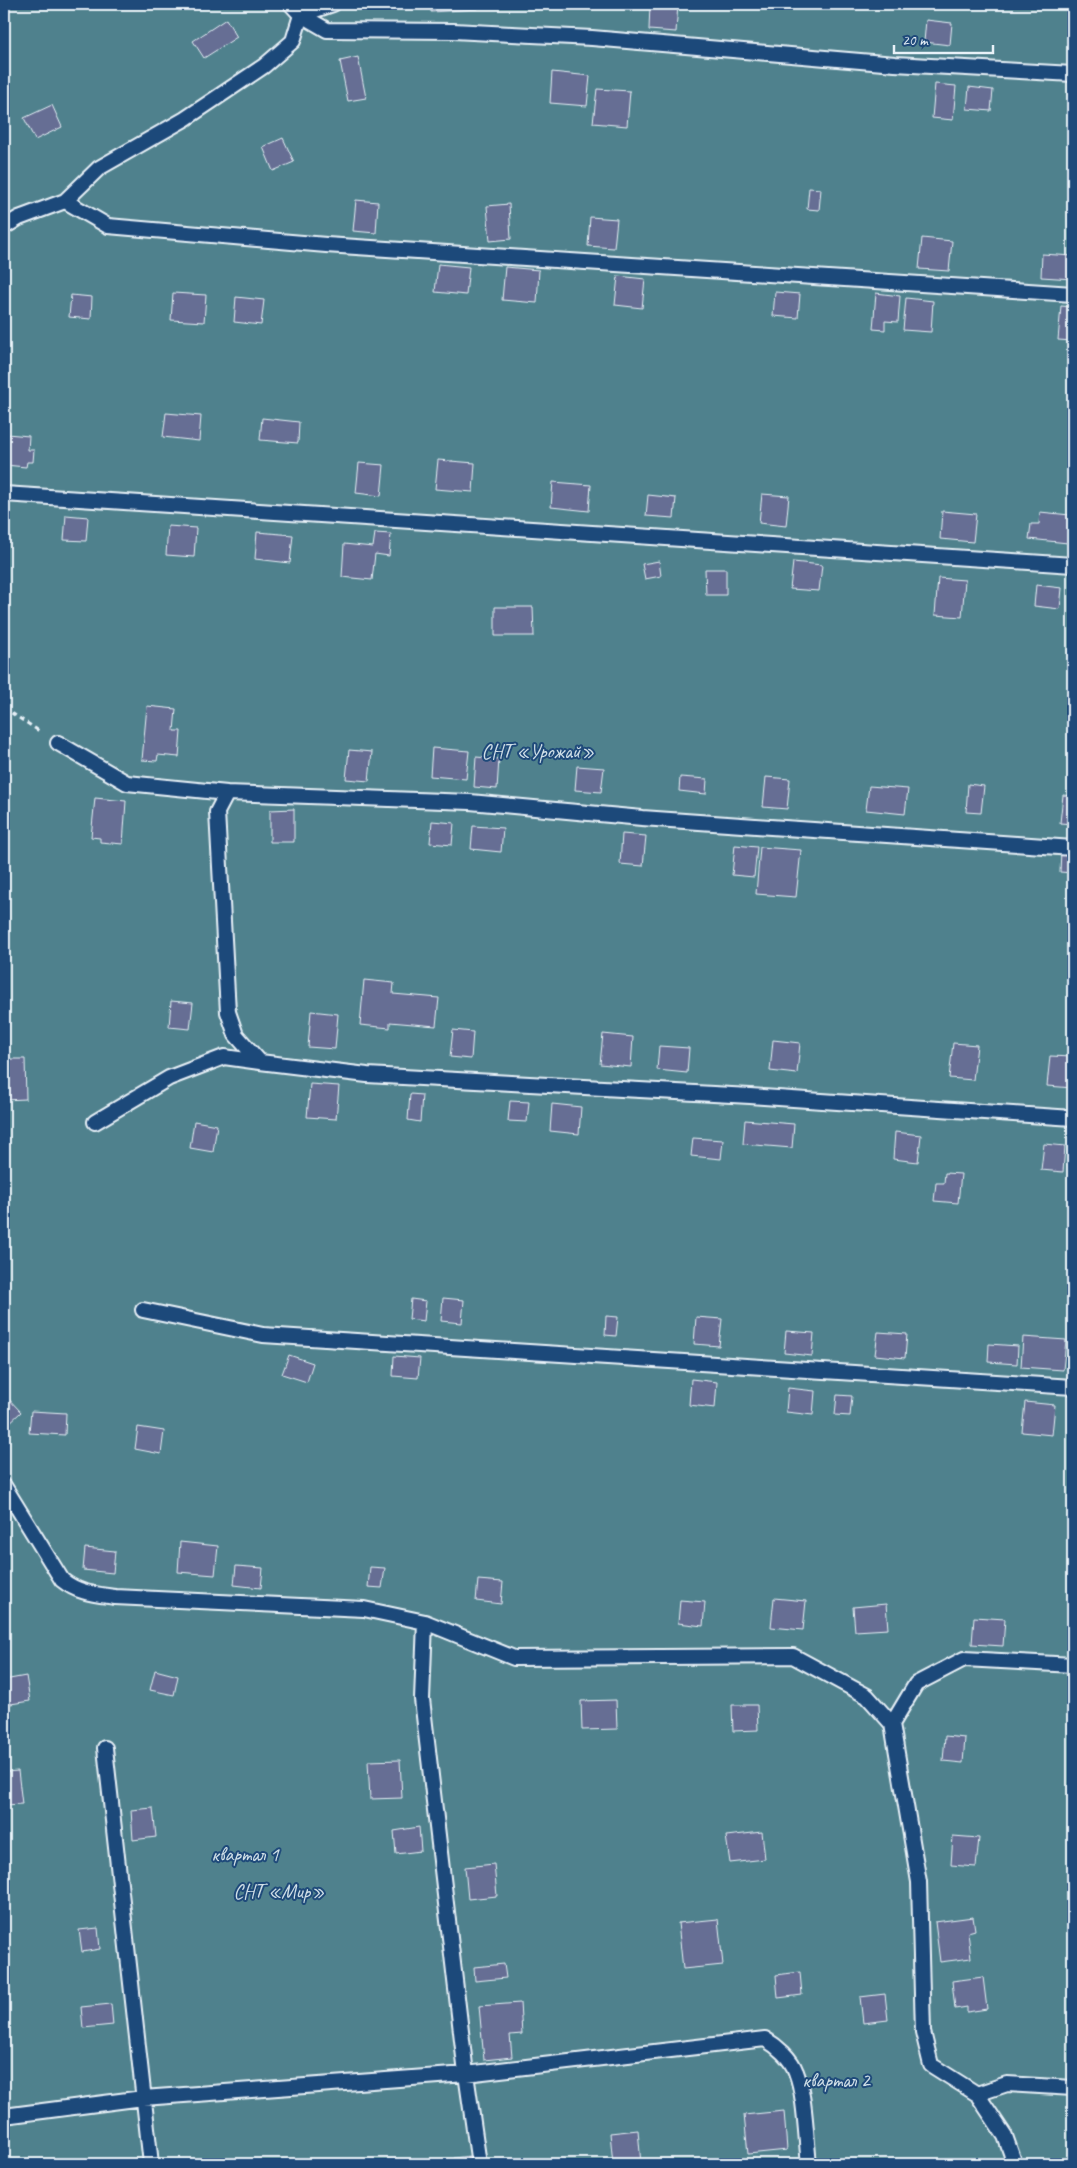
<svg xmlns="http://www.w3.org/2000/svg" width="1077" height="2168" viewBox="0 0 1077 2168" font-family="Caveat,sans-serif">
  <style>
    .green { fill: #4f818d; stroke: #9cb9c2 }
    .building { fill: #666e94; stroke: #e8f1f8 }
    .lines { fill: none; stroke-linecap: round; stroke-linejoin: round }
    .service-casing { stroke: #e8f1f8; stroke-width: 18 }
    .path { stroke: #e8f1f8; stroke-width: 3; stroke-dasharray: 5 4; stroke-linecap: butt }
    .service { stroke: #1f4a7a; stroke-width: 14 }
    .labels { text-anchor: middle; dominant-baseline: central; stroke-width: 4; stroke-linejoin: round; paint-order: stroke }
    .park-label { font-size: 20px; fill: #d1e0e8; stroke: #1f4a7a }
  </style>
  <rect width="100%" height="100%" fill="#1f4a7a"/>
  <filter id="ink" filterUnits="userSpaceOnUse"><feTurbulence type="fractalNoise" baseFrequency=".02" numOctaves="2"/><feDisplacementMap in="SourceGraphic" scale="10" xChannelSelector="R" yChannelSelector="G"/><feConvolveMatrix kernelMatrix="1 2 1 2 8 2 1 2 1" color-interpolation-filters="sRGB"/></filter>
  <g filter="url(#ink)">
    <path class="green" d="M18 4H1073V2164H4V9Z"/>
    <path class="building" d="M431 4H478V9L431 12Z
      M650 4H678L676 32 649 30Z
      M813 4H843V9L813 7Z
      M226 19 237 37 204 58 193 41Z
      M926 20 952 23 950 45 924 42Z
      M358 57 366 98 348 101 340 61Z
      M552 72 590 76 587 106 550 103Z
      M935 84 956 86 953 120 932 118Z
      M969 87 993 90 991 111 967 109Z
      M597 89 630 91 627 126 593 123Z
      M52 105 62 127 35 140 24 118Z
      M283 138 294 162 273 171 263 147Z
      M809 188 821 189 819 210 807 209Z
      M356 200 378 202 376 233 353 231Z
      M509 204 511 239 490 241 487 206Z
      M590 217 617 219 614 248 588 246Z
      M922 238 952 241 949 271 919 269Z
      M1042 254 1073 256V279L1041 277Z
      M438 264 469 267 466 295 435 292Z
      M505 267 539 270 537 303 502 300Z
      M618 276 645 279 642 308 615 305Z
      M775 292 800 294 798 318 773 316Z
      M173 293 206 295 204 322 171 320Z
      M876 293 900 296 898 322 885 321V330L873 329Z
      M71 295 92 297 91 319 69 317Z
      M236 297 264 300 261 325 234 322Z
      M906 298 933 301 931 332 903 330Z
      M1061 306 1073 307V341L1058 340Z
      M166 413 201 416 199 441 163 437Z
      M262 418 299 422 298 443 260 440Z
      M7 434 29 436 28 450H34L33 462H27L26 467 5 465Z
      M438 460 475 463 473 492 435 489Z
      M359 463 384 465 381 496 356 493Z
      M553 482 591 485 589 511 551 507Z
      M762 494 789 496 786 526 759 523Z
      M648 495 676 498 674 518 646 516Z
      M942 511 976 514 973 542 940 539Z
      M1040 512 1070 515 1068 543 1029 539 1031 524H1039Z
      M66 515 88 517 86 541 64 540Z
      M168 526 196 528 194 557 166 555Z
      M257 532 293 535 290 563 255 559Z
      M375 533 391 534 389 556 375 554 372 580 342 577 344 544 373 547Z
      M659 561 661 576 645 579 642 564Z
      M793 562 822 565 819 591 790 589Z
      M705 569H726V595H706Z
      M938 578 965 580 962 617 935 615Z
      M1036 585 1062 588 1060 609 1034 606Z
      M495 607H533L534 636H495Z
      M147 706 176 709 174 731H181L179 757 158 755 157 761 142 760Z
      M432 748 469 751 466 779 430 776Z
      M349 750 372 752 369 781 346 779Z
      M476 757 499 759 497 789 474 787Z
      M577 766 604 768 601 792 575 790Z
      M680 777 707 779 706 794 679 791Z
      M766 777 790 779 787 809 763 807Z
      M968 784 984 786 981 813 966 812Z
      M869 786 908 789 905 814 866 810Z
      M1063 795 1073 796V824L1060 823Z
      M95 798 126 801 123 844 100 842V838L91 837Z
      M294 809V842H270V810Z
      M432 821 454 823 452 845 430 843Z
      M473 826 503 828 501 852 471 849Z
      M622 834 646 836 643 866 620 864Z
      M735 845 757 847 754 877 732 875Z
      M760 847 801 850 796 897 756 894Z
      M1061 851 1073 852V873L1060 872Z
      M364 980 394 983 393 994 439 998 436 1026 390 1022V1028L360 1025Z
      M171 1001 193 1003 190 1029 169 1027Z
      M311 1011 338 1014 335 1049 308 1047Z
      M453 1030 473 1032 471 1059 450 1057Z
      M603 1034 633 1037 631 1067 600 1064Z
      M773 1040 800 1043 797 1074 770 1071Z
      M953 1043 977 1045 973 1080 949 1078Z
      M659 1046 689 1048 687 1073 657 1070Z
      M1050 1056 1073 1057V1088L1047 1086Z
      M4 1059H25L26 1099 4 1100Z
      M310 1084 339 1086 336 1119 307 1117Z
      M410 1094 422 1095 420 1122 408 1120Z
      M510 1101 529 1102 527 1122 508 1121Z
      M552 1104 581 1107 579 1134 550 1131Z
      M745 1120 794 1124 792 1148 743 1144Z
      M194 1121 217 1125 213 1152 190 1148Z
      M895 1132 921 1135 918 1162 893 1159Z
      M693 1138 723 1140 721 1159 691 1156Z
      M1044 1144 1065 1146 1063 1172 1041 1170Z
      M945 1173 961 1174 958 1203 934 1201 936 1183H944Z
      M443 1298 464 1300 462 1323 441 1321Z
      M411 1299 426 1301 424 1321 409 1319Z
      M606 1316 618 1317 616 1336 605 1335Z
      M696 1317 722 1319 719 1346 694 1344Z
      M786 1331 814 1333 812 1356 784 1353Z
      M878 1332 907 1334 905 1358 875 1355Z
      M1023 1337 1066 1340 1063 1370 1021 1367Z
      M989 1344 1018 1346 1017 1364 988 1362Z
      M289 1355 313 1363 307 1382 282 1374Z
      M394 1356 420 1358 418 1378 393 1376Z
      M691 1379 717 1382 715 1408 689 1405Z
      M788 1388 815 1391 813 1415 786 1412Z
      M4 1394 21 1412 6 1426 4 1424Z
      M837 1395 852 1396 850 1416 835 1415Z
      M1025 1402 1055 1405 1052 1435 1022 1432Z
      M31 1411 66 1413 65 1435 29 1433Z
      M138 1427 164 1431 161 1454 135 1449Z
      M180 1542 218 1546 215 1575 178 1572Z
      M85 1548 115 1551 113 1573 83 1570Z
      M236 1566 263 1568 261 1588 234 1585Z
      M370 1567 385 1568 382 1588 368 1587Z
      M478 1580 503 1582 501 1604 476 1601Z
      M774 1598 806 1601 803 1630 771 1627Z
      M680 1600 705 1602 703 1626 678 1623Z
      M886 1604 888 1629 855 1631 853 1607Z
      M974 1617 1005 1619 1003 1646 972 1644Z
      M155 1670 178 1676 174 1695 150 1690Z
      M26 1676 30 1701 4 1705V1680Z
      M616 1700 617 1729 582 1730 581 1701Z
      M732 1705H757L758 1730 733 1731Z
      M945 1736 965 1738 963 1763 943 1761Z
      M400 1760 402 1798 370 1799 368 1761Z
      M18 1771 22 1804 4 1805V1772Z
      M153 1808 156 1837 133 1840 131 1810Z
      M419 1827 421 1851 396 1854 394 1831Z
      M762 1832 765 1859 730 1863 726 1836Z
      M953 1836 979 1838 976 1867 951 1865Z
      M494 1864 497 1896 468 1899 465 1867Z
      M973 1917 975 1930 968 1932 971 1958 940 1962 935 1922Z
      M718 1919 723 1965 683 1969 678 1923Z
      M98 1928 100 1949 82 1952 79 1930Z
      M504 1964 506 1978 475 1981 474 1967Z
      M800 1972 802 1995 778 1998 776 1975Z
      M983 1977 987 2009 967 2012V2007L955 2009 952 1981Z
      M885 1994 888 2020 863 2023 860 1997Z
      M520 2003 522 2034 510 2035 512 2057 484 2060 479 2006Z
      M111 2004 113 2025 83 2028 81 2007Z
      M784 2111 787 2150 748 2154 744 2115Z
      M638 2130 641 2164H613L610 2133Z
      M469 2156 470 2164H454V2158Z"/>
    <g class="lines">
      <defs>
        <path id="service" d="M291 4 301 15 333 4
          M65 201 108 226 326 245 1073 294
          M4 227 19 218 65 201 99 168 185 119 264 66 293 41 301 15 327 30 453 31 592 38 895 64 1073 74
          M4 494 1073 565
          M58 743 127 783 227 793 470 802 642 818 1073 848
          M227 793 217 812 228 1012 236 1035 260 1062 367 1075 750 1096 1073 1118
          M95 1122 169 1078 224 1057 260 1062
          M143 1310 263 1335 1073 1387
          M4 1486 62 1580C78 1593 94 1594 115 1597L364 1609 425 1622 514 1658 793 1656 867 1696 892 1724
          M425 1622 422 1699 466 2074 479 2164
          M105 1748 151 2164
          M977 2094 1007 2084 1073 2088
          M4 2116 143 2098 466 2074 765 2039C777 2046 791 2058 796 2072 805 2094 806 2139 809 2164
          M1015 2164 1005 2136 977 2094 931 2065 923 2032 919 1882 892 1724 916 1684 964 1659 1073 1665"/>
      </defs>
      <use href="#service" class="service-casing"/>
      <path class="path" d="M4 708 39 731"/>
      <use href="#service" class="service"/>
    </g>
  </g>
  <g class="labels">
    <g class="park-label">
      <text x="538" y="751">СНТ «Урожай»</text>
      <text x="245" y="1854">квартал 1</text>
      <text x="279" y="1891">СНТ «Мир»</text>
      <text x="836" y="2080">квартал 2</text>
    </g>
  </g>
  <rect width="1077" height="2168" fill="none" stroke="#1f4a7a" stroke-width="20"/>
  <rect x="10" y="10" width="1057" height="2148" fill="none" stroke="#e8f1f8" stroke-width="2" filter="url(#ink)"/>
  <path d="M894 45v8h99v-8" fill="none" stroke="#e8f1f8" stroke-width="2.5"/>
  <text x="902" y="45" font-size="15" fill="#e8f1f8" stroke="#1f4a7a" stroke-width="4" paint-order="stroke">20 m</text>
</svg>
